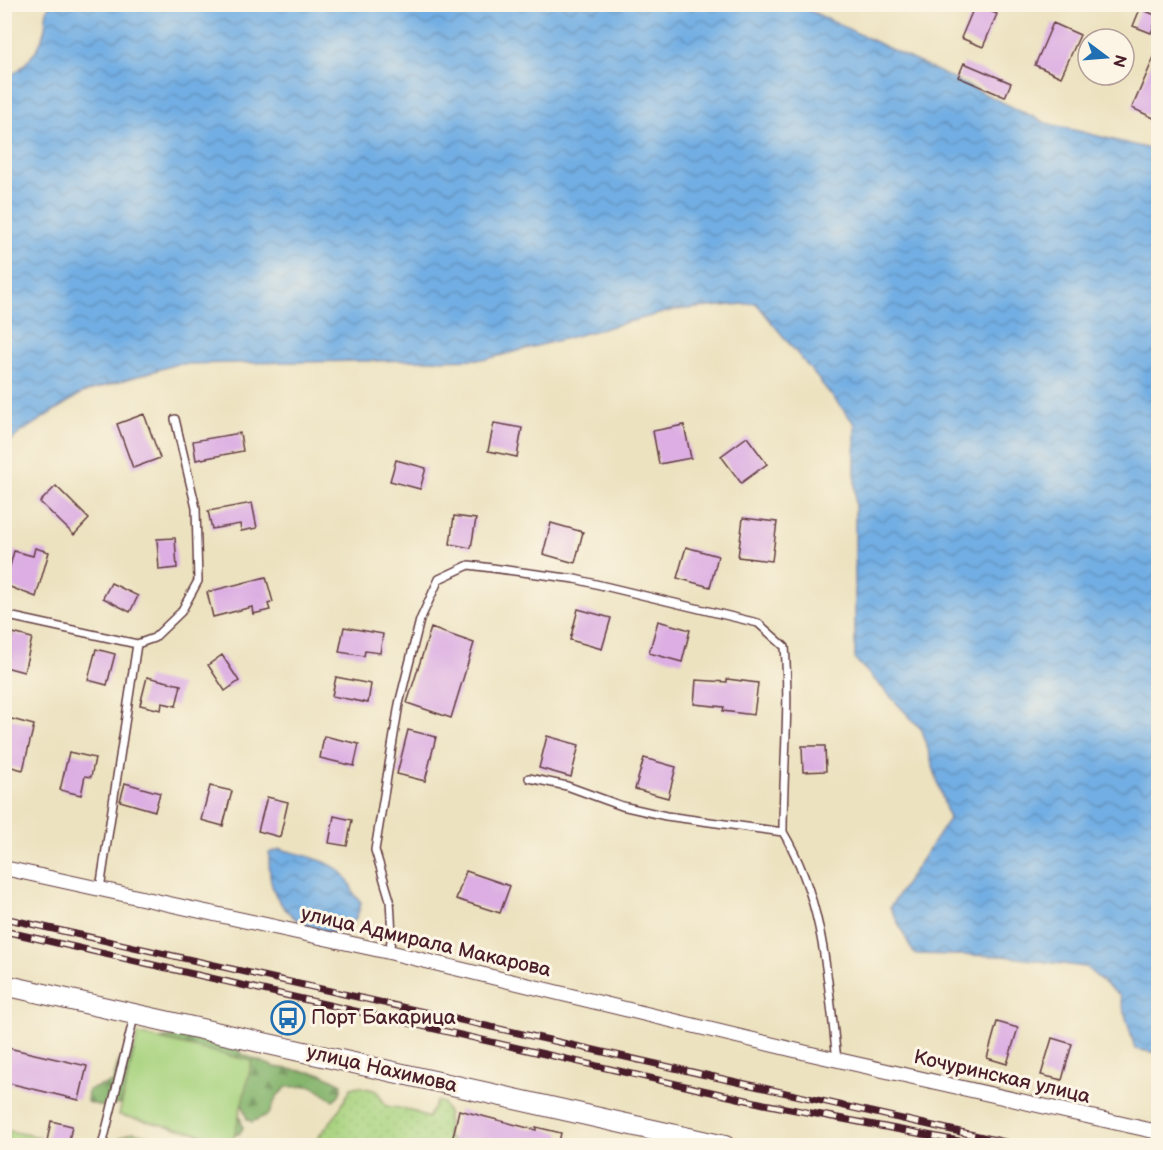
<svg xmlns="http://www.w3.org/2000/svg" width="1163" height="1150" viewBox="0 0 1163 1150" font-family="'Balsamiq Sans',sans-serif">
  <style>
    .grass { fill: url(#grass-dots); stroke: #797955; stroke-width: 1.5 }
    .forest { fill: url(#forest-firs); stroke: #686a4c; stroke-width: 1.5 }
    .park { fill: #a8d37f; stroke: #797955; stroke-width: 1.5 }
    .water { fill: url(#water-waves); stroke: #5e6687; stroke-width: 1.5 }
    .building { fill: #dcaee3 }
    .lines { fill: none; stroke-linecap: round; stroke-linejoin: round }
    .lane-casing { stroke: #623c41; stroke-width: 10 }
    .street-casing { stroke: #623c41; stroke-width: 16 }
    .secondary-casing { stroke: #623c41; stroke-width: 22 }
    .lane { stroke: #fff; stroke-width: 7 }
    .street { stroke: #fff; stroke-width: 14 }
    .secondary { stroke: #fff; stroke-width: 20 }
    .rail-casing { stroke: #4a1f2b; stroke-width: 7 }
    .rail { stroke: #fcf5e5; stroke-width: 4.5; stroke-dasharray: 14; stroke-linecap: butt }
    .labels { text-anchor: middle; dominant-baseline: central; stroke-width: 6; stroke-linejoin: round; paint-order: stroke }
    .street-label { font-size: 20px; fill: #4a1f2b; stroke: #fcf5e5 }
    .poi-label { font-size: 20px; fill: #4a1f2b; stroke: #fcf5e5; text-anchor: start }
  </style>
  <defs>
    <pattern id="grass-dots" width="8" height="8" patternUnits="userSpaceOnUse" patternTransform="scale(1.5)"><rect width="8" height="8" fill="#a8d37f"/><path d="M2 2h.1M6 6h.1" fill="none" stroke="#92b56e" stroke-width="1.8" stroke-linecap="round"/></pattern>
    <pattern id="forest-firs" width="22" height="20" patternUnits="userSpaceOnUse" patternTransform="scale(1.5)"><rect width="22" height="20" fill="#86b56e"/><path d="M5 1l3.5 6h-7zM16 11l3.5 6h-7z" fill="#70935b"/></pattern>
    <pattern id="water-waves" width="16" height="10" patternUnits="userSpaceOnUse" patternTransform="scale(1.5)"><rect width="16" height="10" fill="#72aee3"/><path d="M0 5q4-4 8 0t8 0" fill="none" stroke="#608db8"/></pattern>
  </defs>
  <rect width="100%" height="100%" fill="#fcf5e5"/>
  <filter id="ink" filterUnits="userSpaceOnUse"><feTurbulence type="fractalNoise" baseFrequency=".0167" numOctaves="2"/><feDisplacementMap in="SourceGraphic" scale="12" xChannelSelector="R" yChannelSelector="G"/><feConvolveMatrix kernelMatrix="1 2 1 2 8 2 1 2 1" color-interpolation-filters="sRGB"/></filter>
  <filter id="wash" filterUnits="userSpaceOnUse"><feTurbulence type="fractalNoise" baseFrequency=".008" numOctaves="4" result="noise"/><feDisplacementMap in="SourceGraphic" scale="24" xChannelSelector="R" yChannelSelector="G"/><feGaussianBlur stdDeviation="1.35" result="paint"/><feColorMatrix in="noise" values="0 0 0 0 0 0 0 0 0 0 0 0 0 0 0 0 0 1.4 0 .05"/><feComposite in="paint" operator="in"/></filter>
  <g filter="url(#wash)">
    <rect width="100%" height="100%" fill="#ece2c0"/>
    <path class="grass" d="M357 1086 377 1091 386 1106 411 1110 428 1118 437 1101 443 1103 448 1113 447 1136 452 1141 468 1145 311 1146 336 1115 351 1088Z
      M4 1130 40 1137 38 1145H5Z
      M133 1132 171 1140 170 1145H113L119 1138Z"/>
    <path class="forest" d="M194 1035 203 1042H220L235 1047 244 1055 275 1067 322 1074 342 1084C341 1092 340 1096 333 1100L312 1086 287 1087 277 1096 269 1114 252 1122 247 1119 241 1100 235 1114 240 1117 243 1128 239 1134 207 1139 196 1134 194 1127 123 1103 104 1107 87 1102 88 1090 113 1082 117 1066 124 1052 135 1051 158 1039Z"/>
    <path class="park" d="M138 1034 252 1061 233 1141 119 1115Z"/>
    <path class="water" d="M50 4 798 5 1046 123 1158 151V1053L1135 1049 1120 996 1085 967 1003 956 914 954 890 907 949 819 922 730 855 659V424L756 303 674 310 487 359 177 364 82 393 21 432 5 446V79C22 70 39 52 44 32 47 23 44 13 50 4Z
      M280 849C301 855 338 860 349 882 354 893 351 892 361 902 351 959 287 927 273 889 269 878 269 865 269 853Z"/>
    <g id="blocks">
      <path class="building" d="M975 5 997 14 983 47 961 38Z
        M1140 9 1158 16 1151 33 1133 26Z
        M1053 23 1080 35 1061 77 1035 65Z
        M1158 48V120L1132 108Z
        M964 63 1011 83 1005 97 958 77Z
        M144 414 160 458 133 468 117 424Z
        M494 423 522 428 517 457 488 451Z
        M684 425 691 458 659 464 653 431Z
        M240 433 243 451 196 460 193 441Z
        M747 437 767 464 741 483 721 456Z
        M396 460 426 468 420 489 390 481Z
        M56 486 89 519 74 535 40 502Z
        M252 503 257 528 241 531 240 524 212 529 208 511Z
        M454 516 476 519 471 548 450 544Z
        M743 518 777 522 772 561 738 557Z
        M551 523 583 532 575 563 543 554Z
        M175 538 177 568 159 570 157 539Z
        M686 547 718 556 710 587 677 578Z
        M35 548 49 552 36 597 5 585 14 551 33 556Z
        M266 577 273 602 268 604 270 610 253 614 252 607 213 617 207 592Z
        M111 583 138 596 130 612 103 598Z
        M578 609 611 618 602 649 570 640Z
        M658 621 690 630 682 662 649 653Z
        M344 627 383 634 380 653 365 651 364 656 339 652Z
        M431 628 474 643 451 718 407 703Z
        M13 633 32 638 24 672 5 667Z
        M96 649 115 654 107 685 88 680Z
        M222 655 239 681 225 691 208 665Z
        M147 677 181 685 176 706 162 703 161 710 140 705Z
        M336 677 371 684 368 703 332 696Z
        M727 679 758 683 754 715 723 711 724 707 694 704 696 680 727 682Z
        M4 717 34 725 23 770 4 765Z
        M408 730 436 737 425 781 397 774Z
        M324 736 359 744 354 766 320 758Z
        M547 736 579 745 571 777 539 768Z
        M802 746H825L826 771 803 772Z
        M69 752 95 758 91 777 85 776 81 795 60 790Z
        M644 758 676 767 668 798 635 789Z
        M125 783 160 793 155 811 120 801Z
        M210 786 232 791 223 826 201 820Z
        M267 797 288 802 280 837 258 831Z
        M334 816 352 820 347 846 329 843Z
        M466 871 510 886 500 913 456 899Z
        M997 1022 1018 1028 1007 1064 987 1058Z
        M1052 1038 1072 1044 1062 1080 1041 1075Z
        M4 1047 87 1066 79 1100 4 1082Z
        M459 1110 536 1130V1127L561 1133 558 1146H468L452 1141Z
        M51 1121 72 1126 68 1146H46Z"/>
    </g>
  </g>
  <g filter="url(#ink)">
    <use href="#blocks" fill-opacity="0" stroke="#623c41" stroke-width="1.5"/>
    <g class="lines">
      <defs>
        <path id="lane" d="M4 615 137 644 100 889
          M137 644 154 638 181 612 198 581 196 508 175 419
          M529 778 567 786 622 806 666 816 783 832C824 901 828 981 837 1060
          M389 952 392 935 390 900 375 850 399 704 420 620 439 579 469 565 575 579 758 623 785 647C790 708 783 770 783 832
          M102 1146 134 1017"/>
        <path id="street" d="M4 868 389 952 807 1053 1158 1132"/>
        <path id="secondary" d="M4 985 725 1146"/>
      </defs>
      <use href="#lane" class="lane-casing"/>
      <use href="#street" class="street-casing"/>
      <use href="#secondary" class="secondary-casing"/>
      <use href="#lane" class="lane"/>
      <use href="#street" class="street"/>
      <use href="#secondary" class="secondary"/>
      <defs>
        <path id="rail" d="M4 918 1023 1146
          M4 931 764 1104 980 1145"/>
      </defs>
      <use href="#rail" class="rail-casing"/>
      <use href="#rail" class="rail"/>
    </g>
  </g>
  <defs>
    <symbol id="bus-ring" viewBox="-11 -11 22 22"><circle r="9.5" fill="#fcf5e5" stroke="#1f6fb2" stroke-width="1.5"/><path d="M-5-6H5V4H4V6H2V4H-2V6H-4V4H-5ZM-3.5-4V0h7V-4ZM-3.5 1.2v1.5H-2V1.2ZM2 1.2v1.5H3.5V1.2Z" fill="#1f6fb2"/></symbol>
  </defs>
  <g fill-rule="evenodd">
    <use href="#bus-ring" x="269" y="999" width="38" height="38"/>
  </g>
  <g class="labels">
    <g class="street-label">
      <text transform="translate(426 942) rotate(13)">улица Адмирала Макарова</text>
      <text transform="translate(382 1069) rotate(13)">улица Нахимова</text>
      <text transform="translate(1002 1077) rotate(13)">Кочуринская улица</text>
    </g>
    <g class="poi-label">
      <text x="311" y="1018">Порт Бакарица</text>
    </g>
  </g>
  <rect width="1163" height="1150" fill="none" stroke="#fcf5e5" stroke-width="24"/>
  <g transform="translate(1106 57) rotate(106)"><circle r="28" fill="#fcf5e5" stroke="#b59f9b" stroke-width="1.5"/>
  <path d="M0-4.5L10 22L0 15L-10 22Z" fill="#1f6fb2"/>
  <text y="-9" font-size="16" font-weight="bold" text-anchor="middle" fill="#4a1f2b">N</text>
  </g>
</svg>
